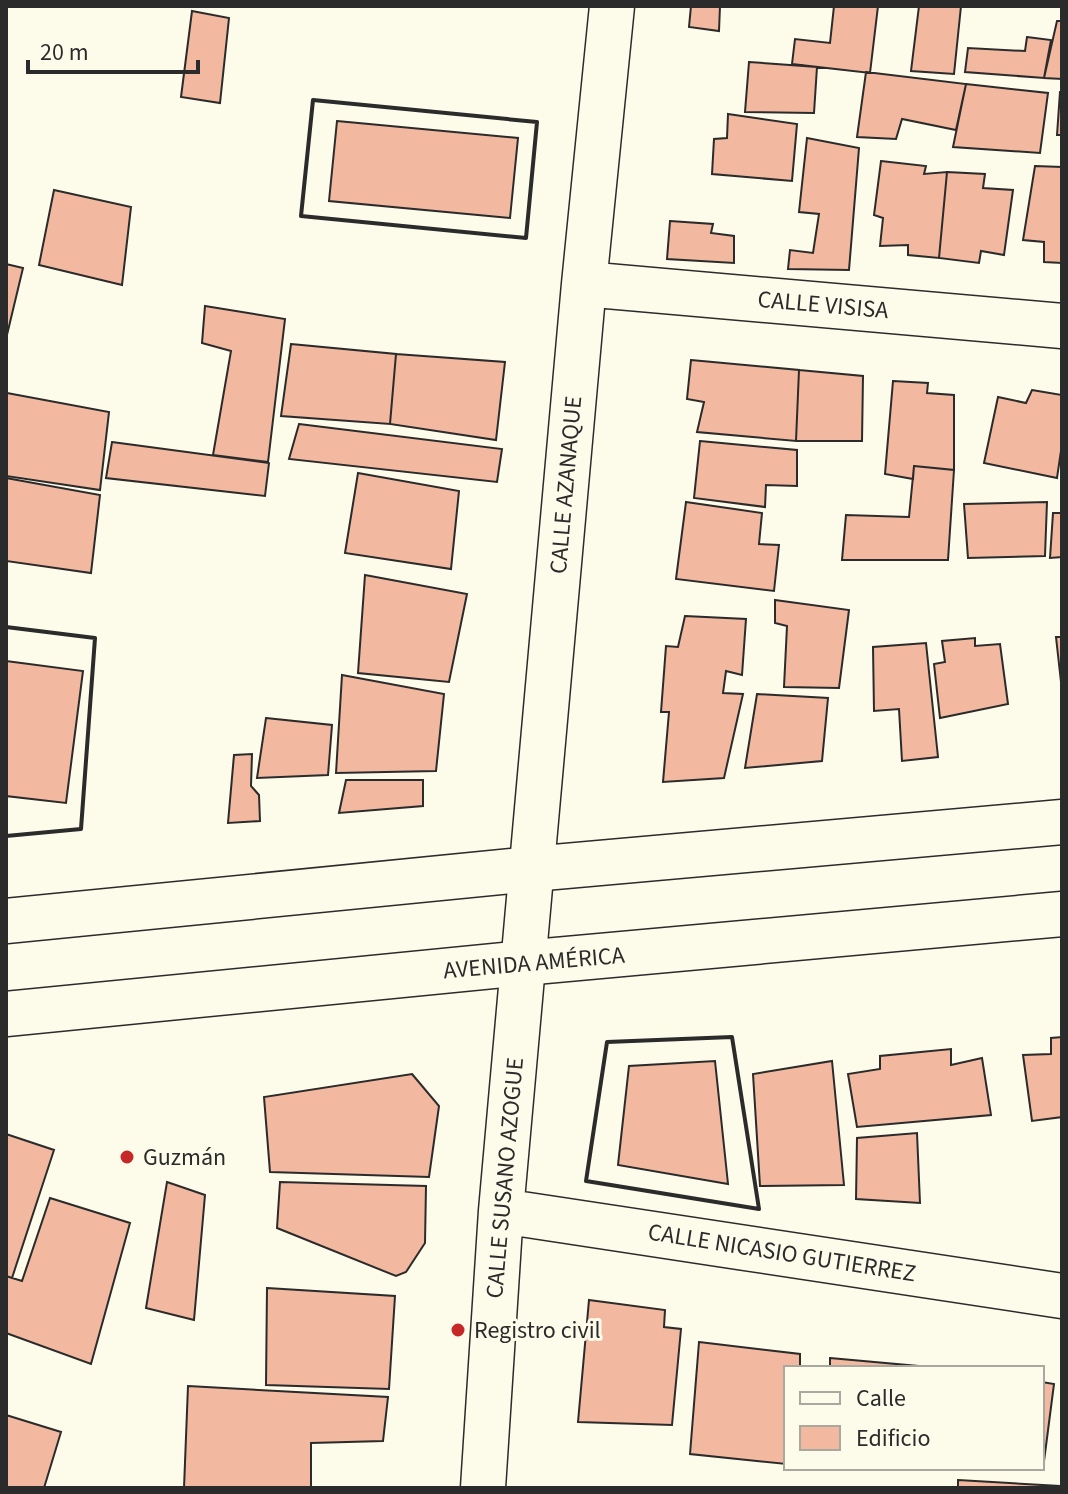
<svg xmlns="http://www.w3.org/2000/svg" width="1068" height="1494" viewBox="0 0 1068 1494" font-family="'Source Sans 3',sans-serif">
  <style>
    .building { fill: #f2b8a0; stroke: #2b2b2b; stroke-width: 2 }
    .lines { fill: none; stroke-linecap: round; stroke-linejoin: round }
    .minor-casing { stroke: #2b2b2b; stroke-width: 47 }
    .major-casing { stroke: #2b2b2b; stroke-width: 47 }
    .minor { stroke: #fdfbea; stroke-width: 44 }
    .major { stroke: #fdfbea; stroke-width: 44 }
    .wall { stroke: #2b2b2b; stroke-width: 4 }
    .poi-dot { fill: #c62828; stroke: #fdfbea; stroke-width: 3 }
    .labels { text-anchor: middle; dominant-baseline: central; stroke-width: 6; stroke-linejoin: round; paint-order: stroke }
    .street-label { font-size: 24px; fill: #2b2b2b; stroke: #fdfbea }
    .poi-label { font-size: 24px; fill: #2b2b2b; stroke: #fdfbea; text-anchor: start }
  </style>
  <rect width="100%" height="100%" fill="#fdfbea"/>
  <path class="building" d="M691 6H720L719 31 689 27Z
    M834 6H878L870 73 792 64 795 39 830 43Z
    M919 6H961L954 74 911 71Z
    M192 11 229 18 220 103 181 97Z
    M1057 21H1062V79L1044 78Z
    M1027 37 1051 40 1044 78 965 72 968 48 1025 51Z
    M749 62 817 67 814 113 745 112Z
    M866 72 966 84 956 130 902 119 896 139 857 137Z
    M966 84 1048 93 1040 153 953 147Z
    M1060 92H1062V135H1057Z
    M728 114 797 124 792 181 712 174 714 139 727 138Z
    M337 121 518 138 510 218 329 201Z
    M807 138 859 148 849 270 788 269 790 250 813 253 819 214 799 212Z
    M881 161 926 166 924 174 947 172 939 258 908 255V245L880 246 883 218 874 215Z
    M1035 166 1062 167V263L1044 262V242L1023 240Z
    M947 172 985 174 983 188 1013 190 1004 255 981 251 979 263 939 258Z
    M54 190 131 207 122 285 39 265Z
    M670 221 713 224 711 233 734 236V263L667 259Z
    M6 264 23 268 6 339Z
    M205 306 285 319 268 462 213 455 231 351 202 343Z
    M291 344 396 354 390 424 281 416Z
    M396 354 505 362 496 440 390 424Z
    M691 360 799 370 796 441 697 432 704 402 687 399Z
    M799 370 863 376 862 441H796Z
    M893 381 928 383 927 393 954 395V470L914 466 913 479 885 474Z
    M1032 390 1062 395V444L1057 478 984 463 998 397 1026 403Z
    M7 393 109 412 100 490 6 476Z
    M299 424 502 449 497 482 289 459Z
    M700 441 797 450V486L766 485 765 507 694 498Z
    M112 442 269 463 265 496 106 478Z
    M914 466 954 470 948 560H842L846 515 909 517Z
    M358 473 459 491 451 569 345 553Z
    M6 478 100 495 91 573 6 561Z
    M686 502 762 513 759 544 779 545 774 591 676 579Z
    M1047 502 1045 556 968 558 964 504Z
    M1053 513H1062V557L1050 558Z
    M365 575 467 594 449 682 358 673Z
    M775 600 849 610 839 688 784 687 787 626 775 623Z
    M685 616 746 619 742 675 726 671 723 693 743 694 724 778 663 782 669 712H661L666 646 678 647Z
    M1056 637H1062V691Z
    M975 638V646L1000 644 1008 704 940 718 934 664 945 662 942 641Z
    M926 643 938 757 902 761 899 709 874 711 873 647Z
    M6 661 83 671 66 803 6 796Z
    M342 675 444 694 436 771 336 773Z
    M757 694 828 698 822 761 745 768Z
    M266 718 332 725 328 775 257 778Z
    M252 754 251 786 259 795 260 821 228 823 234 755Z
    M346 780H423V806L339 813Z
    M1062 1037V1117L1032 1121 1023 1055 1051 1054V1038Z
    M951 1049V1065L982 1058 991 1115 857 1127 848 1074 880 1069V1056Z
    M715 1061 728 1184 618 1165 629 1066Z
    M832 1061 844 1185 760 1186 753 1074Z
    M412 1074 439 1106 429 1177 270 1172 264 1097Z
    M917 1133 920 1203 856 1199 857 1138Z
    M6 1134 54 1150 12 1278 6 1276Z
    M167 1182 205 1195 194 1320 146 1308Z
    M280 1182 426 1186 425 1243 406 1272 396 1276 277 1228Z
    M50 1198 130 1223 91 1364 6 1333V1276L22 1281Z
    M267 1288 395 1296 389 1389 266 1385Z
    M589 1300 665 1310 664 1327 681 1329 672 1425 578 1422Z
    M699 1342 800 1354V1368H786V1464L690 1454Z
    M830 1358 918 1366V1368H830Z
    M1042 1382 1054 1384 1043 1469 1038 1468H1042Z
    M188 1386 388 1397 383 1441 311 1443V1488H184Z
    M6 1415 61 1432 44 1488H6Z
    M958 1480 1059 1486 1058 1488H958Z"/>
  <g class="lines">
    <defs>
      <path id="minor" d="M584 284 1062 326
        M501 1211 1062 1296
        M483 1488 501 1211 584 284 612 6"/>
      <path id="major" d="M6 921 532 869 1062 822
        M6 1014 523 963 1062 914"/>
    </defs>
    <use href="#minor" class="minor-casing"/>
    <use href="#major" class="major-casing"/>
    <use href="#minor" class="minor"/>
    <use href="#major" class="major"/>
    <path class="wall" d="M313 100 537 122 526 238 301 216Z
      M6 627 95 638 81 829 6 836
      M732 1037 759 1209 586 1181 607 1042Z"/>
  </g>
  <g class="poi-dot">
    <circle cx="127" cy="1157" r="8"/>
    <circle cx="458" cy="1330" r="8"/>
  </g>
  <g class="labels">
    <g class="street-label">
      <text transform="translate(823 305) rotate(5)">CALLE VISISA</text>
      <text transform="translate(566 485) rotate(-85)">CALLE AZANAQUE</text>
      <text transform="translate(534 963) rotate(-5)">AVENIDA AMÉRICA</text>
      <text transform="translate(505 1178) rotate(-85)">CALLE SUSANO AZOGUE</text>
      <text transform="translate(782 1253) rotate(9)">CALLE NICASIO GUTIERREZ</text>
    </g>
    <g class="poi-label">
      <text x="143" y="1157">Guzmán</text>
      <text x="474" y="1330">Registro civil</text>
    </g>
  </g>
  <rect width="1068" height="1494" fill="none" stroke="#2b2b2b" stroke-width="16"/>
  <rect x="784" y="1366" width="260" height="104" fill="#fdfbea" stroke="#a9a89e" stroke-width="2"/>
  <rect x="800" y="1392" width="40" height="12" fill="#fdfbea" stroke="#a9a89e" stroke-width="2"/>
  <text x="856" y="1406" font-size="24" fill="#2b2b2b">Calle</text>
  <rect x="800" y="1426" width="40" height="24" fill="#f2b8a0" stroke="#a9a89e" stroke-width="2"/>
  <text x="856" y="1446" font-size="24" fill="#2b2b2b">Edificio</text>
  <path d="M28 60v12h170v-12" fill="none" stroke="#2b2b2b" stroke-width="4"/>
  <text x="40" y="60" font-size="24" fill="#2b2b2b" stroke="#fdfbea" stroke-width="6" paint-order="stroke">20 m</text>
</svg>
